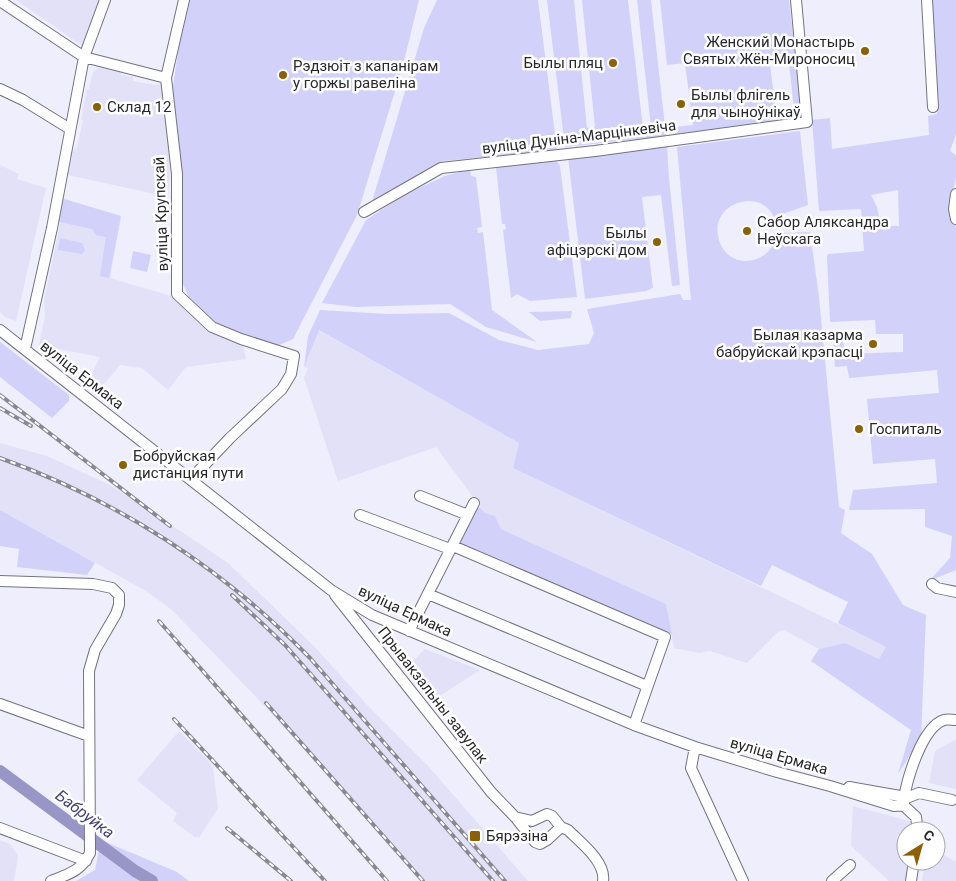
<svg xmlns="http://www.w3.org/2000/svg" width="956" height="881" viewBox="0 0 956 881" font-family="Roboto,sans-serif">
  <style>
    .built { fill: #e2e1f7 }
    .green { fill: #d2d1f9; fill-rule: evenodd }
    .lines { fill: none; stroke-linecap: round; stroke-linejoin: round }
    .river { stroke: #9895c7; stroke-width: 12 }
    .minor-casing { stroke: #747380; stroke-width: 12 }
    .minor { stroke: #fff; stroke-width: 10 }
    .rail-casing { stroke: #888892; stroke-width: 4 }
    .rail { stroke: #fff; stroke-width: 2; stroke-dasharray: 5.5; stroke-linecap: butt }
    .poi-dot { fill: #8c6003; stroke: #fff; stroke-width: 2 }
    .labels { text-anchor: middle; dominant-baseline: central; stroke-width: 5; stroke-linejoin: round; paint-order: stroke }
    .poi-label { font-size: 15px; fill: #28282e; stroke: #fff; text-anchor: start }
    .street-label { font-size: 15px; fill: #28282e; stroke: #fff }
    .water-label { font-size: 16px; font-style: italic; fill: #473f7e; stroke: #fff }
  </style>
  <rect width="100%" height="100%" fill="#eeeefd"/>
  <path class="built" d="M16 0H101L84 47Z
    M99 67 121 71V75L133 77V81L155 85 163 84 170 175 168 197 68 175 73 151 77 148 83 120H81L87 89H89L93 72Z
    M0 165 19 174 17 179 46 188 16 321 5 317 0 312Z
    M121 216 110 278 171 296 215 335 243 345 246 359 186 367 168 390 142 368 120 365 100 389 89 380 100 357 39 345 45 316 44 301 59 229 60 222 57 219Z
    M318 330 519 443 513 468 886 647 879 659 845 643 819 649 784 630 778 632 747 663 710 651 699 653 674 648 666 604 501 529 495 517 485 513 436 447 338 481 304 378 308 368 304 367Z
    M0 443 47 456 110 485 209 550 229 564 314 646 370 708 429 767 528 881H423L257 698 172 610 146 591 0 510Z
    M425 649 480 670 432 701 405 669Z
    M179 731 209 761 213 768 218 808 199 838 197 836 196 838 173 821 177 813 137 780Z
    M956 739V789L929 783 935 751Z
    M853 806 910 821 915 829V831H906V861H911L910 869 904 881H889L851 846Z
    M0 840 10 844 18 856 14 881H0Z
    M936 848 944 855 956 862V881H922L925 861H936Z"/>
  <path class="green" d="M190 0H419L403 65 357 215 293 339 277 346 269 342 263 343 211 320 189 297 183 284 178 141 173 86 179 47Z
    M437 0H538L557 150 444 161 371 205 424 28Z
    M547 0H574L587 128 595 127 582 0H628L643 128 651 127 637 0H651L666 136 565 147Z
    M660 0H789L802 117 675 136V127L693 125 685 63 667 65ZM788 53 794 110 776 113 769 56Z
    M929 0H956V134L950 151 956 155V177L949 210 956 228V570L929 581 950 558 952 536 925 527V509L849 510 853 490 937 483 935 459 873 464 867 399 939 393 937 370 849 378 847 366 835 367 833 335H843L844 354 903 352V334H876L875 320 830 322 827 257 828 254 864 251 861 209 819 211 812 120 830 118 832 149 929 135 928 116 937 114ZM898 190 899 226H881L877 207 871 195Z
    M800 131 808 205 774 217C760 187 712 203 718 235 723 270 769 270 778 233L810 232 819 297 839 507 845 510 841 533 872 554 903 605 926 615 921 738 898 774 911 730 811 661 819 649 845 643 879 659 886 647 838 623 848 602 772 565 761 586 513 468 519 443 319 330 304 367 308 336 320 310 387 314 449 313 499 340 538 350 589 344 594 333 587 309 680 294 683 300H691L677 147Z
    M667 146 669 178 680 285 672 286 661 195 642 197 653 288 646 291 585 299 568 157Z
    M556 160 560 166 577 297 530 301 517 294 511 298 503 230 506 229 505 224H502L496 167Z
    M470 169 471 176 476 177 482 227 477 228 478 233 483 232 492 310 537 342 486 327 450 304 356 307 322 303 366 220 406 194 445 176Z
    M61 198 121 216 109 278 100 276 106 237 96 235 92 229 60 222 57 219Z
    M60 238 82 243 85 250 82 254 58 250Z
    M133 251 151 255 147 272 130 268Z
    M572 311 571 318 540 321 529 312Z
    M0 342 69 395V401L52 418 0 377Z
    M480 507 485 513 495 516 501 529 666 604 672 634 458 543 476 510Z
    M0 510 95 563 87 575 17 567 19 549 0 546Z
    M101 840 177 872 189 881H76L95 870Z"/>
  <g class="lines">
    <path class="river" d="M0 771 135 871 152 881"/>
    <defs>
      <path id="minor" d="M184 0 166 78 177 174V294L212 327 241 339 294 356 291 374 282 389 230 438 191 479
        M927 0 933 107
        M0 1 84 57 166 78
        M0 89 23 100 70 129
        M956 194 954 209 956 219
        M364 212 441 168 595 151 807 122 796 0
        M0 330 331 590 372 615 634 725 695 747 777 772 830 786 894 806 903 805
        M25 349 52 228 84 57 105 0
        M420 496 468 515
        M360 515 450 549
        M453 546 665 637 634 725
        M0 581 93 584 112 588 119 595V605L116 614 95 650 89 671 90 853C81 871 69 874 51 881
        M932 584 937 588 956 592
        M428 594 647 686
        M335 595 491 792 515 817 535 842 540 844 547 840 561 827 552 816 547 814 532 821 515 817
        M409 631 474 503
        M0 704 89 736
        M695 747 691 768 743 881
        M849 787 900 796 904 799V804
        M952 800 919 793 904 799C907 779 922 727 944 720 948 719 952 720 956 720
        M903 805 916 817 918 831
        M561 827 568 830C581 843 606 862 603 881
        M0 828 86 861
        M832 881 850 865
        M911 881 914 861"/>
    </defs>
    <use href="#minor" class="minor-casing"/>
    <use href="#minor" class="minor"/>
    <defs>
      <path id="rail" d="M0 395 170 526
        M0 408 31 426
        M0 458C117 500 223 568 310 658L505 881
        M232 595 285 645 493 881
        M159 621 387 881
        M266 703 423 881
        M174 719 325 881
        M227 828 291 881"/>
    </defs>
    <use href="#rail" class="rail-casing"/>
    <use href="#rail" class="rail"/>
  </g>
  <g class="poi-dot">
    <circle cx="865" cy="51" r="5"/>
    <circle cx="613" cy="63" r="5"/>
    <circle cx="283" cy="75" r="5"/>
    <circle cx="681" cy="104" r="5"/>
    <circle cx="97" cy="107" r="5"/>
    <circle cx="747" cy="231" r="5"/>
    <circle cx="657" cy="242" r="5"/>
    <circle cx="873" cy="344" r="5"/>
    <circle cx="859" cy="429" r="5"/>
    <circle cx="123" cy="465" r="5"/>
    <rect x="469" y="830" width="12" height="12" rx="2.5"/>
  </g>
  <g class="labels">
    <g class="poi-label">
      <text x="855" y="42" text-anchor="end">Женский Монастырь<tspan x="855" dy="17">Святых Жён-Мироносиц</tspan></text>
      <text x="603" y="63" text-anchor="end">Былы пляц</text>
      <text x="293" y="66">Рэдзюіт з капанірам<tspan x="293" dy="17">у горжы равеліна</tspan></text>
      <text x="691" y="95">Былы флігель<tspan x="691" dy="17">для чыноўнікаў</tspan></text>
      <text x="107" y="107">Склад 12</text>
      <text x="757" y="222">Сабор Аляксандра<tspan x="757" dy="17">Неўскага</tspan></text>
      <text x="647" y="233" text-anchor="end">Былы<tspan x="647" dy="17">афіцэрскі дом</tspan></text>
      <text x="863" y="335" text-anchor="end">Былая казарма<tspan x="863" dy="17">бабруйскай крэпасці</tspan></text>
      <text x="869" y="429">Госпиталь</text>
      <text x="133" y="456">Бобруйская<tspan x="133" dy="17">дистанция пути</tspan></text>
      <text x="486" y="836">Бярэзіна</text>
    </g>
    <g class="street-label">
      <text transform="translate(579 137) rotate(-7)">вуліца Дуніна-Марцінкевіча</text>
      <text transform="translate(161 214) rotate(-92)">вуліца Крупскай</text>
      <text transform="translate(82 375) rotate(38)">вуліца Ермака</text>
      <text transform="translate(405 611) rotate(25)">вуліца Ермака</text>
      <text transform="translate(433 695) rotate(52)">Прывакзальны завулак</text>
      <text transform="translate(779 756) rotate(16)">вуліца Ермака</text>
    </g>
    <g class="water-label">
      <text transform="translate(85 814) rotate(37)">Бабруйка</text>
    </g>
  </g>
  <g transform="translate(921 846) rotate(37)"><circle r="24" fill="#ffffff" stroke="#a9a9ab"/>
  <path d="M0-4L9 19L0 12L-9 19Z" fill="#8c6003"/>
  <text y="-8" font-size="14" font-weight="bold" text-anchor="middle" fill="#28282e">С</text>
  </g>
</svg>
